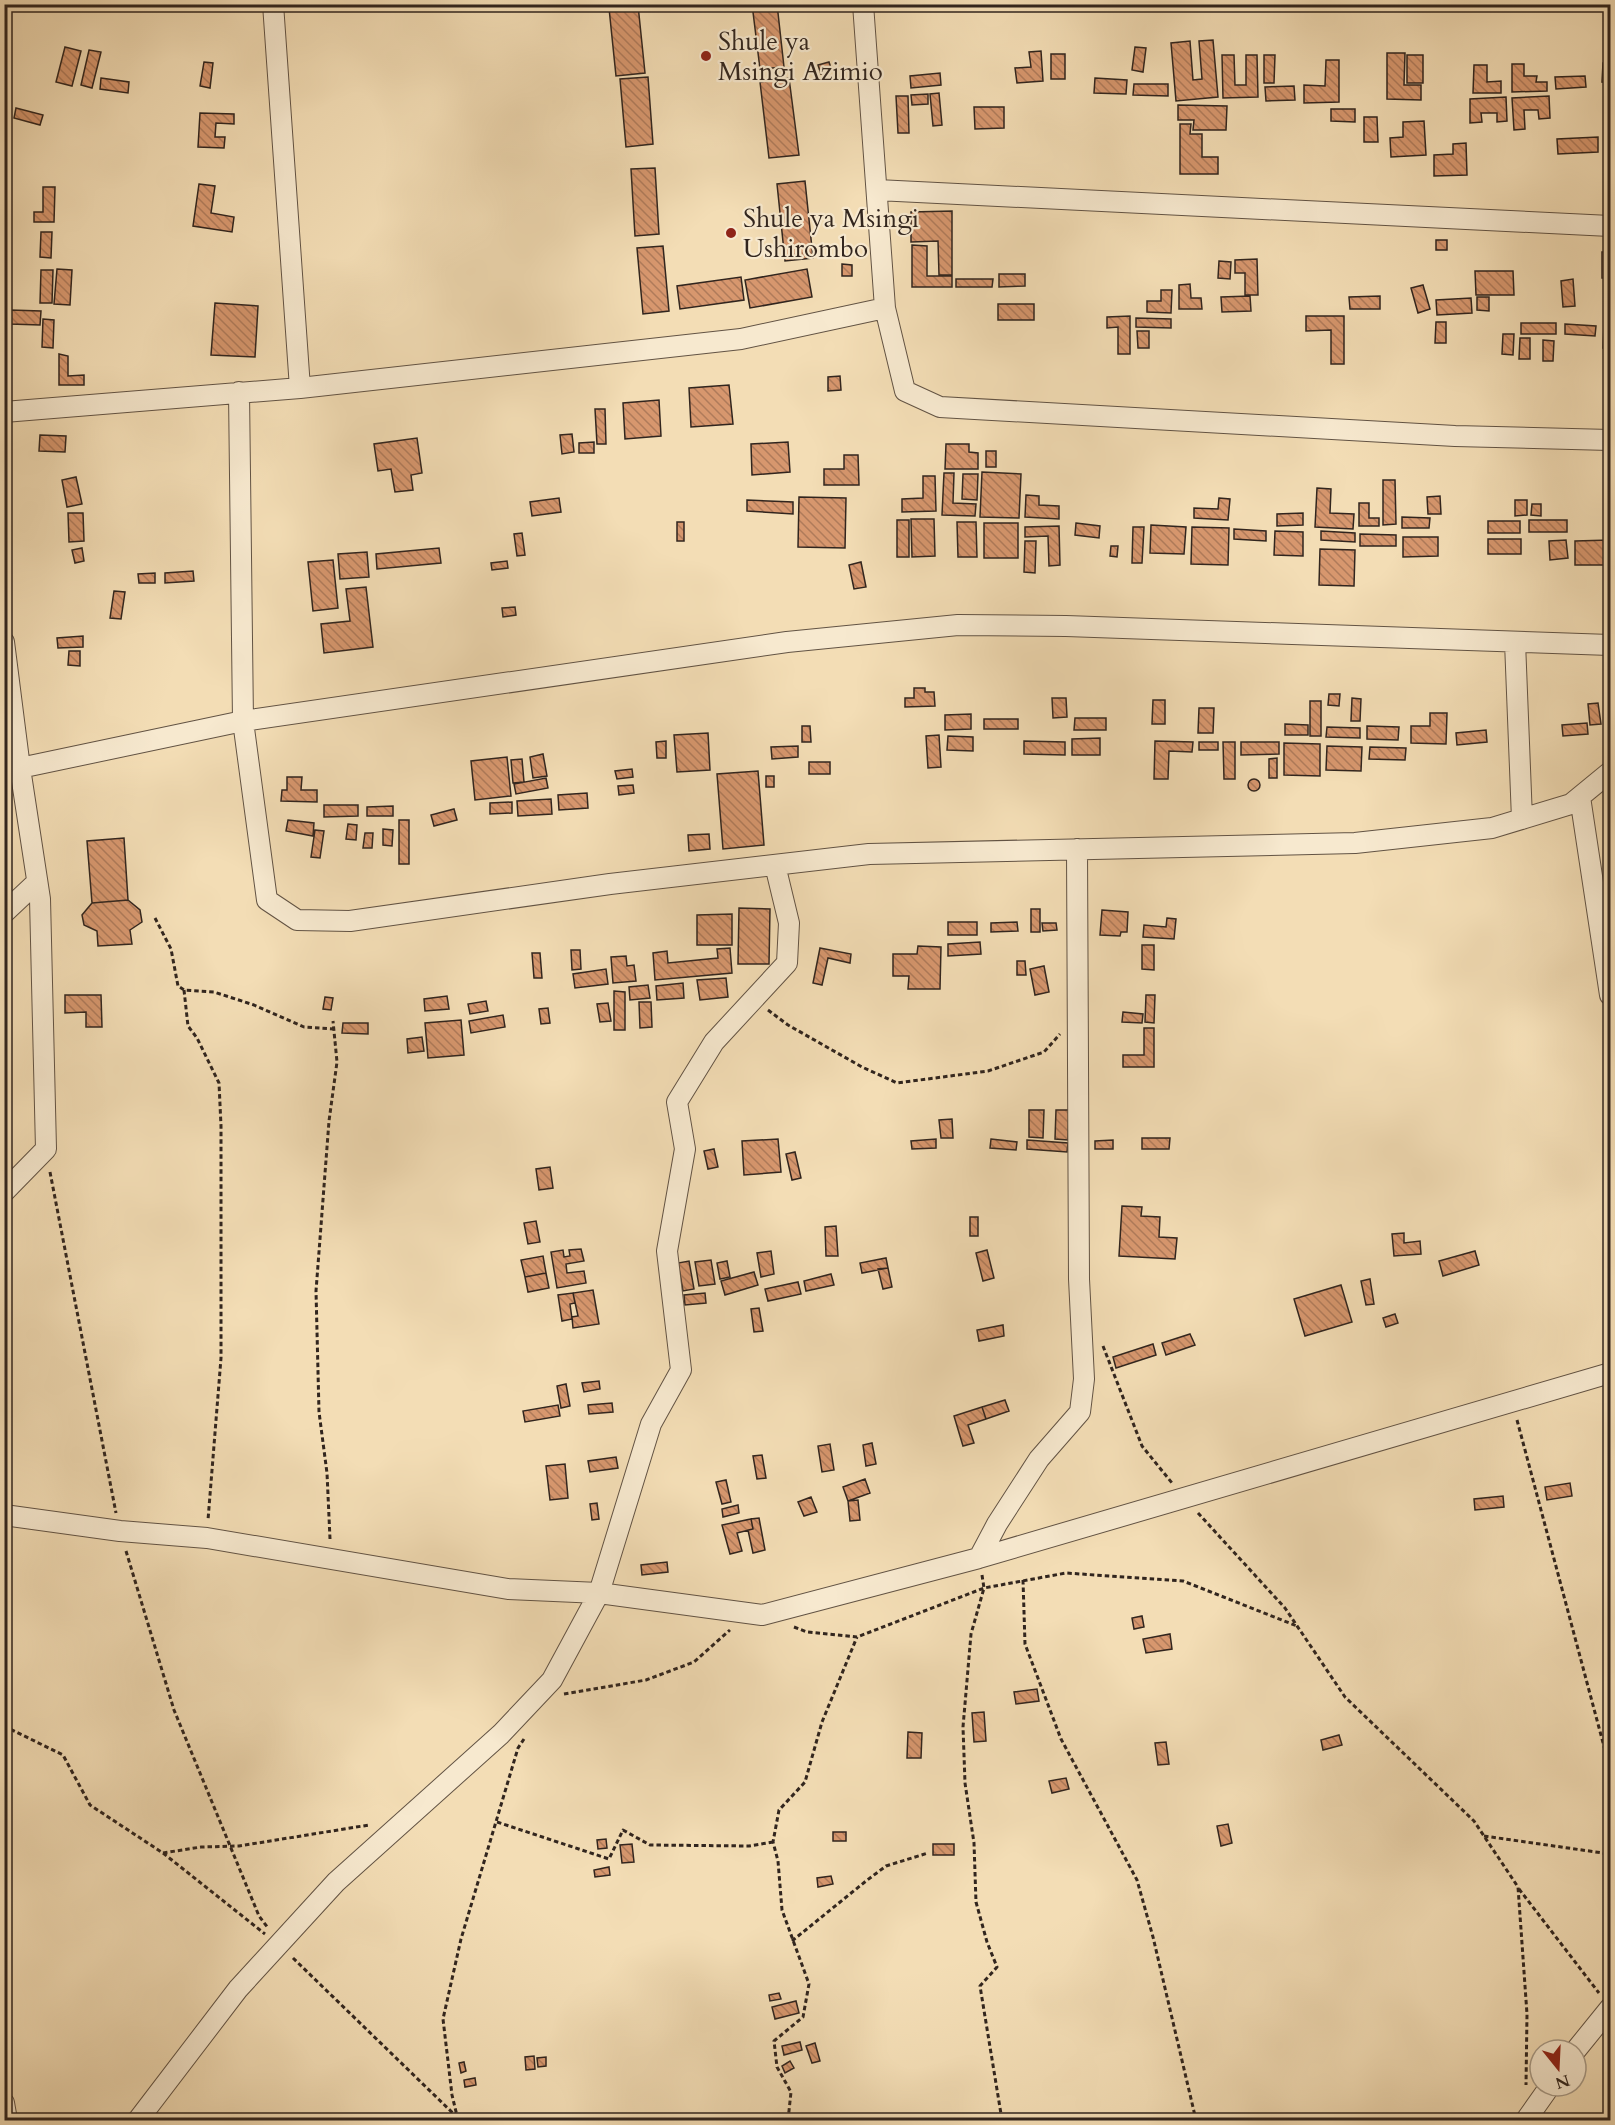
<svg xmlns="http://www.w3.org/2000/svg" width="1615" height="2125" viewBox="0 0 1615 2125" font-family="Cardo,serif">
  <style>
    .building { fill: url(#building-back-hatch); stroke: #31251e; stroke-width: 1.5 }
    .lines { fill: none; stroke-linecap: round; stroke-linejoin: round }
    .minor-casing { stroke: #625344; stroke-width: 22 }
    .path { stroke: #31251e; stroke-width: 3; stroke-dasharray: 4.5 3; stroke-linecap: butt }
    .minor { stroke: #f7e9cf; stroke-width: 20 }
    .poi-dot { fill: #8f2418; stroke: #f7e9cf; stroke-width: 2 }
    .labels { text-anchor: middle; dominant-baseline: central; stroke-width: 4.5; stroke-linejoin: round; paint-order: stroke }
    .poi-label { font-size: 26px; fill: #31251e; stroke: #f7e9cf; text-anchor: start }
  </style>
  <defs>
    <pattern id="building-back-hatch" width="6" height="6" patternUnits="userSpaceOnUse" patternTransform="scale(1.5)"><rect width="6" height="6" fill="#d7976e"/><path d="M-1 5l2 2M0 0l6 6M5-1l2 2" fill="none" stroke="#af7b5a"/></pattern>
  </defs>
  <rect width="100%" height="100%" fill="#f3ddb5"/>
  <filter id="stains"><feTurbulence type="fractalNoise" baseFrequency=".00333" numOctaves="4"/><feColorMatrix values="0 0 0 0 .2 0 0 0 0 .09 0 0 0 0 .02 0 0 0 .5 -.17"/></filter>
  <radialGradient id="worn" r=".72"><stop offset=".6" stop-color="#630" stop-opacity="0"/><stop offset="1" stop-color="#630" stop-opacity=".3"/></radialGradient>
  <path class="building" d="M752 4H777L784 67 760 69Z
    M638 5 645 73 616 76 609 8Z
    M1213 40 1218 97 1176 101 1171 43 1190 41 1193 80 1202 79 1199 41Z
    M65 47 81 51 72 86 56 82Z
    M1135 47 1146 48 1143 72 1132 70Z
    M89 50 101 52 92 88 81 85Z
    M1041 51 1043 81 1017 83 1015 68 1031 67 1029 52Z
    M1387 53H1405L1404 85H1421V100L1387 99Z
    M1051 54H1065V79H1051Z
    M1222 55H1234L1235 85H1246V55H1257L1258 97 1223 98Z
    M1264 55H1275L1274 83H1264Z
    M1407 55H1423V83H1407Z
    M1326 60H1339V102L1304 103V85L1325 86Z
    M204 62 213 63 210 88 200 86Z
    M829 62 832 71 821 74 818 65Z
    M1603 63 1610 64V83L1602 82Z
    M1512 64H1524V76H1537L1536 82H1547V91L1512 92Z
    M1474 65H1487V82L1501 81V93H1473Z
    M940 73 941 85 911 88 910 76Z
    M1585 76 1586 87 1556 89 1555 77Z
    M648 77 653 144 626 147 620 79Z
    M101 78 129 82 128 93 100 89Z
    M789 78 799 155 769 158 760 82Z
    M1095 78 1127 80 1126 94 1094 93Z
    M1134 84H1168V96L1133 95Z
    M1294 86 1295 100 1266 101 1265 87Z
    M939 93 942 125 933 126 930 94Z
    M928 94V104L912 105 911 95Z
    M896 96H908L909 133H898Z
    M1549 96 1550 118 1539 119 1538 110H1524L1525 129 1514 130 1512 98Z
    M1506 97 1507 121 1497 122V113H1481L1482 122 1470 123V99Z
    M1178 105 1227 106 1226 130H1193L1194 120H1178Z
    M974 107H1004V128L975 129Z
    M16 108 43 115 40 125 14 118Z
    M1331 109H1355V122L1331 121Z
    M200 113 234 114V124L216 123 215 137H225L224 148 198 147Z
    M1364 117H1377L1378 142H1364Z
    M1424 121 1426 155 1391 157 1390 138 1403 137V122Z
    M1180 124H1191L1190 134H1202V157H1218V174H1180Z
    M1598 137V152L1558 154 1557 139Z
    M1466 143 1467 175 1434 176V155L1453 154V144Z
    M655 168 659 234 635 236 631 169Z
    M805 181 813 258 785 261 777 184Z
    M199 184 215 186 211 213 234 217 232 232 193 226Z
    M43 187H55L54 222H34V212H43Z
    M952 211V275H939L938 241 911 242V212Z
    M41 232H52L51 258 40 257Z
    M1436 240H1447V250H1436Z
    M912 245 927 246V276H952V287H912Z
    M663 246 669 311 643 314 637 248Z
    M1602 252H1610V278H1602Z
    M1257 259 1258 295H1245V273H1235V260Z
    M1219 261 1231 262 1230 279 1218 278Z
    M842 264 852 265V276H842Z
    M57 269 72 270 70 305 54 304Z
    M807 269 812 297 750 308 745 280Z
    M41 270H53L52 303H40Z
    M1475 271H1513L1514 295H1476Z
    M999 274H1025V286L999 287Z
    M741 277 744 300 680 309 677 286Z
    M956 279H993L992 287H956Z
    M1573 279 1575 306 1563 307 1561 281Z
    M1190 284 1191 298H1201L1202 309H1179V285Z
    M1423 285 1430 309 1418 313 1411 288Z
    M1161 290H1172L1171 313 1147 312V301H1161Z
    M1250 296 1251 311 1222 312 1221 297Z
    M1380 296V309H1350L1349 297Z
    M1477 297H1489V311L1477 310Z
    M1471 298 1472 313 1437 315 1436 300Z
    M215 303 258 306 255 357 211 355Z
    M998 304H1034V320H998Z
    M1606 305H1610V318H1606Z
    M10 310 41 311 40 325 10 324Z
    M1130 316V354H1118V327L1107 328V317Z
    M1306 316H1344V364H1331V330L1306 331Z
    M1136 318 1171 319V328L1136 327Z
    M43 319 54 320 53 348 42 347Z
    M1436 322H1446V343H1435Z
    M1521 323H1556V334H1521Z
    M1565 324 1596 326 1595 336 1565 334Z
    M1604 325H1610V348H1603Z
    M1137 331H1149V348H1138Z
    M1503 334H1514L1513 355 1502 354Z
    M1520 338H1530V359H1519Z
    M1543 340 1554 341 1553 361H1543Z
    M59 354 68 356V376L84 375V385H59Z
    M840 376 841 390 828 391V377Z
    M729 385 733 424 691 427 689 388Z
    M659 400 661 436 625 439 623 403Z
    M595 409H605L606 444H597Z
    M572 434 574 452 562 454 560 435Z
    M40 435 66 436 65 452 39 451Z
    M417 438 422 473 411 475 413 490 395 492 391 469 378 471 374 444Z
    M594 442V453H579V443Z
    M788 442 790 472 752 475 751 444Z
    M946 444H969V452L978 453V469H945Z
    M986 451H996V467H986Z
    M844 455H858L859 485H824V469H844Z
    M982 472 1021 474 1019 518 980 517Z
    M944 473H954L953 503 976 504 975 516 942 515Z
    M963 474H978L977 500 962 499Z
    M923 476H935L936 511 902 512V499L923 498Z
    M76 477 82 504 67 507 62 480Z
    M1383 480H1395L1396 524 1383 525Z
    M1317 488 1331 489 1330 513 1354 514 1353 529 1315 527Z
    M1026 495 1039 496V505L1059 506V519L1025 517Z
    M1440 496 1441 514H1428L1427 497Z
    M799 497 846 498 845 548 798 547Z
    M559 498 561 512 532 516 530 502Z
    M1219 498 1230 499 1228 520 1194 518V508L1218 509Z
    M747 500 793 502V514L747 511Z
    M1515 500H1527V515L1515 516Z
    M1359 503H1369V518H1379V526H1359Z
    M1532 504H1541V516L1531 515Z
    M68 513H83L84 541 69 542Z
    M1303 513V525L1277 526V514Z
    M1402 517 1430 518 1429 528H1402Z
    M911 519H934L935 556 912 557Z
    M897 520H909V557H897Z
    M1529 520H1567V532H1529Z
    M1488 521H1520V533H1488Z
    M677 522H684V541H677Z
    M957 522H976L977 557H958Z
    M984 523H1018V558H984Z
    M1076 523 1100 526 1099 538 1075 535Z
    M1151 525 1186 527 1184 554 1150 553Z
    M1059 526 1060 565 1049 566 1048 536 1025 537V527Z
    M1133 527H1144L1142 563H1132Z
    M1192 527 1229 528 1228 565 1191 564Z
    M1234 529 1266 531V541L1234 539Z
    M1275 531 1303 532V556L1274 555Z
    M1321 531 1355 533V542L1321 540Z
    M522 533 525 555 517 556 514 534Z
    M1360 534 1396 535V546H1360Z
    M1403 537H1438V556L1403 557Z
    M1488 539H1521V554H1488Z
    M1566 540 1568 558 1550 560 1549 541Z
    M1610 540V565H1575V541Z
    M1025 541H1036L1035 573 1024 572Z
    M1111 546H1118L1117 557 1110 556Z
    M82 548 84 561 75 563 72 550Z
    M439 548 441 563 377 569 376 554Z
    M1320 549 1355 550 1354 586 1319 585Z
    M367 552 369 577 340 579 338 554Z
    M333 560 338 608 313 611 308 562Z
    M507 561 508 568 492 570 491 563Z
    M861 562 866 587 854 589 849 565Z
    M193 571 194 581 165 583V573Z
    M155 573V583H139L138 574Z
    M366 587 373 647 324 653 321 624 350 621 346 589Z
    M114 591 125 592 121 619 110 618Z
    M515 607 516 615 503 617 502 608Z
    M83 636V647L58 648 57 638Z
    M69 651H80V666L68 665Z
    M914 688H925V692H934L935 706 905 707V698H914Z
    M1329 694H1340L1339 706 1328 705Z
    M1052 698H1066L1067 717 1053 718Z
    M1352 698 1361 699 1360 721H1351Z
    M1153 700H1165V724H1152Z
    M1310 701H1321V736H1310Z
    M1598 703 1601 724 1590 725 1588 704Z
    M1199 708H1214L1213 733H1198Z
    M1430 713H1447L1446 744 1411 743V726H1430Z
    M971 714V729L945 730V715Z
    M1075 718H1106V730H1074Z
    M984 719H1018V729H984Z
    M1587 723 1588 734 1563 736 1562 725Z
    M1610 723V753L1607 724Z
    M1285 724 1308 725V735H1285Z
    M802 726H810L811 742H802Z
    M1367 726 1399 727 1398 740 1367 739Z
    M1327 727 1360 728V738L1326 737Z
    M1486 730 1487 742 1457 745 1456 733Z
    M708 733 710 770 677 772 674 735Z
    M939 735 941 767 928 768 926 736Z
    M948 736 973 737V751L947 750Z
    M1100 738V755H1072V739Z
    M666 741V758H657L656 742Z
    M1024 741 1065 742V755L1024 754Z
    M1155 741 1193 742 1192 752 1169 751 1168 779H1154Z
    M1199 742H1218V750H1199Z
    M1223 742H1235V779H1224Z
    M1241 742H1279V754L1241 755Z
    M1284 743 1320 744V776L1284 775Z
    M798 746V757L772 759 771 747Z
    M1327 746 1362 747 1361 771 1326 770Z
    M1370 747 1406 748 1405 760 1369 759Z
    M543 754 547 776 533 778 530 757Z
    M507 757 511 796 475 800 471 761Z
    M1277 758V778H1269V759Z
    M522 759 524 782 513 783 511 760Z
    M809 762H830V774H809Z
    M632 769 633 777 617 779 615 771Z
    M758 771 764 845 723 849 717 774Z
    M766 776H774V787H766Z
    M287 777H302L301 790H317V802L281 801 282 790H287Z
    M546 778 548 788 516 794 514 784Z
    M1248 785a6 6 0 1 1 12 0a6 6 0 1 1-12 0Z
    M633 785 634 793 619 795 618 786Z
    M587 793 588 808 559 810 558 795Z
    M551 799 552 814 518 816 517 801Z
    M512 802V813L490 814V803Z
    M324 805H358V816L324 817Z
    M393 806V816H367V807Z
    M454 809 457 820 434 826 431 815Z
    M288 820 314 823 313 836 286 831Z
    M399 820H409V864H399Z
    M348 824 357 825 356 840 346 839Z
    M383 829 393 830 392 846 383 845Z
    M315 830 324 831 320 858 311 857Z
    M365 833H373L372 848H363Z
    M709 834 710 849 689 851 688 835Z
    M124 838 128 900 92 903 87 841Z
    M128 900 140 910 142 922 130 930 132 944 98 946 97 931 84 925 82 915 92 903Z
    M739 908 770 909 769 964H738Z
    M1031 909H1040V932H1031Z
    M1102 910 1128 912 1127 932H1121L1120 936 1100 935Z
    M732 914V945H697V915Z
    M1167 918 1176 919 1174 939 1143 937 1144 925 1166 927Z
    M948 922H977V935H948Z
    M1017 922 1018 931 991 932V923Z
    M1042 923H1056L1057 930 1043 931Z
    M980 942 981 954 948 956V944Z
    M1142 945H1154V970L1142 969Z
    M918 946 941 947 940 989H908L909 976H893V954H917Z
    M730 948 732 973 655 980 653 953 667 951 668 963 718 958 717 949Z
    M820 948 851 954 850 963 828 958 822 985 813 983Z
    M571 950H580L581 969 572 970Z
    M532 953H540L542 978H534Z
    M626 956 627 966 634 965 636 981 613 983 611 957Z
    M1017 961H1025L1026 975H1017Z
    M1044 966 1049 992 1035 995 1030 969Z
    M606 969 608 984 575 988 573 974Z
    M726 978 728 997 700 1000 697 980Z
    M683 983 684 998 657 1000 656 986Z
    M648 985 650 998 630 1000 629 987Z
    M614 991 625 992V1030H614Z
    M65 995H101L102 1027H86V1012L65 1013Z
    M1146 995H1155L1154 1023 1145 1022Z
    M447 996 449 1009 425 1011 424 999Z
    M325 997 333 998 331 1010 323 1009Z
    M486 1001 488 1011 470 1014 468 1004Z
    M639 1002H651L652 1027 640 1028Z
    M608 1003 611 1021 600 1022 597 1004Z
    M548 1008 550 1023 541 1024 539 1009Z
    M1123 1012 1143 1014 1142 1023 1122 1022Z
    M503 1015 505 1027 471 1033 469 1021Z
    M461 1020 464 1055 428 1058 425 1023Z
    M343 1023H368V1034L342 1033Z
    M1144 1028H1154V1067H1123V1055H1144Z
    M422 1037 424 1051 408 1053 407 1039Z
    M1029 1110H1044L1043 1138 1029 1137Z
    M1056 1110H1069L1068 1140 1055 1139Z
    M952 1119 953 1138H941L939 1120Z
    M1142 1138H1170L1169 1149H1142Z
    M778 1139 781 1172 744 1175 742 1141Z
    M936 1139V1148L912 1149 911 1141Z
    M991 1139 1017 1142 1016 1150 990 1148Z
    M1027 1140 1068 1143 1067 1152 1027 1149Z
    M1113 1140V1149H1095V1141Z
    M714 1149 718 1167 708 1169 704 1151Z
    M795 1152 801 1178 792 1180 786 1154Z
    M550 1167 553 1188 539 1190 536 1169Z
    M1122 1206 1142 1207 1141 1216 1160 1217 1159 1237 1177 1238 1175 1259 1119 1256Z
    M970 1217H978V1236H970Z
    M536 1221 540 1242 528 1244 524 1223Z
    M836 1226 838 1256H826L825 1227Z
    M1404 1233V1243L1420 1241 1421 1254 1394 1256 1392 1234Z
    M581 1249 584 1261 566 1264 567 1273 584 1271 586 1283 557 1288 551 1252 563 1250 564 1257 570 1256 569 1250Z
    M987 1250 994 1278 983 1281 976 1253Z
    M771 1251 774 1274 761 1277 757 1253Z
    M1475 1251 1479 1265 1443 1276 1439 1261Z
    M543 1256 546 1273 525 1277 521 1260Z
    M886 1258 888 1268 862 1273 860 1263Z
    M711 1260 715 1284 699 1286 695 1262Z
    M689 1261 694 1289 683 1291 678 1263Z
    M727 1261 730 1277 720 1279 717 1263Z
    M888 1268 892 1287 883 1289 878 1269Z
    M754 1272 758 1285 725 1295 721 1281Z
    M546 1273 549 1288 528 1292 525 1277Z
    M831 1274 834 1285 806 1291 804 1281Z
    M1370 1279 1374 1304 1366 1305 1361 1281Z
    M798 1282 801 1294 768 1301 765 1289Z
    M1341 1285 1352 1322 1305 1336 1294 1299Z
    M593 1290 599 1324 573 1328 572 1317 578 1316 573 1293Z
    M573 1293 575 1303 570 1304 572 1319 562 1321 558 1295Z
    M705 1293 706 1303 685 1305 684 1295Z
    M759 1308 763 1331 754 1332 751 1309Z
    M1395 1314 1398 1323 1386 1327 1383 1318Z
    M1003 1325 1004 1336 979 1341 977 1330Z
    M1190 1334 1195 1345 1166 1355 1162 1343Z
    M1153 1344 1156 1355 1116 1368 1113 1357Z
    M599 1381 600 1389 584 1392 582 1383Z
    M566 1384 570 1406 561 1408 557 1386Z
    M1005 1400 1009 1411 986 1419 982 1407Z
    M612 1403 613 1412 589 1414 588 1405Z
    M558 1405 560 1416 525 1422 523 1411Z
    M982 1407 986 1419 968 1425 974 1443 963 1446 954 1416Z
    M872 1443 876 1464 866 1466 863 1445Z
    M830 1444 834 1470 822 1472 818 1446Z
    M762 1455 766 1478 757 1479 753 1456Z
    M616 1457 618 1468 590 1472 588 1461Z
    M565 1464 568 1498 550 1500 546 1466Z
    M865 1479 870 1493 848 1501 843 1487Z
    M726 1480 731 1502 722 1504 716 1482Z
    M1570 1483 1572 1496 1547 1500 1545 1487Z
    M1503 1496 1504 1507 1475 1510 1474 1499Z
    M811 1497 817 1512 804 1516 798 1502Z
    M858 1500 860 1520 850 1521 848 1501Z
    M597 1503 599 1519 592 1520 590 1504Z
    M738 1505 739 1513 723 1517 722 1509Z
    M759 1518 765 1550 753 1553 748 1530 753 1529 751 1519Z
    M751 1519 753 1529 737 1533 742 1551 730 1554 722 1525Z
    M667 1562 668 1572 642 1575 641 1565Z
    M1142 1616 1144 1627 1134 1629 1132 1618Z
    M1170 1634 1172 1649 1146 1653 1143 1639Z
    M1037 1689 1039 1701 1016 1704 1014 1692Z
    M984 1712 986 1741 974 1742 972 1713Z
    M908 1732 922 1733 921 1758H907Z
    M1339 1735 1342 1745 1323 1750 1321 1740Z
    M1166 1742 1169 1764 1158 1765 1155 1743Z
    M1066 1778 1069 1789 1052 1793 1049 1781Z
    M1228 1824 1232 1843 1221 1846 1217 1826Z
    M833 1832H846V1841H833Z
    M606 1839 607 1848 598 1849 597 1840Z
    M632 1844 634 1862 622 1863 620 1845Z
    M933 1844H954V1855H933Z
    M609 1867 610 1875 595 1877 594 1870Z
    M831 1876 833 1884 818 1887 817 1878Z
    M779 1993 781 1999 770 2001 769 1995Z
    M796 2001 799 2013 775 2019 772 2007Z
    M800 2042 802 2050 784 2055 782 2046Z
    M815 2043 820 2061 812 2063 806 2046Z
    M534 2056 535 2069 526 2070 525 2057Z
    M546 2057V2066L538 2067 537 2058Z
    M790 2061 794 2068 785 2073 782 2066Z
    M464 2062 466 2071 461 2073 459 2063Z
    M475 2078 476 2085 465 2087 464 2080Z"/>
  <g class="lines">
    <defs>
      <path id="minor" d="M273 4 300 388
        M863 4 885 308 905 391 940 407 1455 436 1610 440
        M877 190 1610 226
        M239 392 243 721 267 900 297 920 350 921 610 884 869 854 1355 843 1492 828 1571 804 1610 772
        M4 412 300 388 741 339 885 308
        M4 642 20 768 40 899 46 1149 4 1192
        M1515 642 1522 819
        M20 768 243 721 787 642 958 625 1066 626 1610 645
        M1580 797 1610 995
        M4 913 37 882
        M4 1515 120 1531 207 1538 508 1589 599 1593 762 1615 979 1558 1610 1373
        M979 1558 997 1524 1039 1459 1080 1412 1084 1379 1079 1279 1077 849
        M1576 2050 1610 2008
        M4 2103 7 2120
        M138 2120 238 1989 336 1882 501 1734 552 1680 599 1593 651 1424 681 1370 667 1251 685 1149 677 1102 714 1042 787 963 789 923 775 865
        M1526 2120 1550 2086"/>
    </defs>
    <use href="#minor" class="minor-casing"/>
    <path class="path" d="M155 918 171 949 178 986 184 990 214 992 254 1005 304 1027 334 1029
      M184 990 188 1026 197 1038 219 1083 221 1126V1358L208 1520
      M768 1010 788 1025 862 1067 897 1083 988 1071 1044 1052 1060 1034
      M50 1172 116 1513
      M1103 1346 1142 1446 1172 1483
      M1517 1420 1610 1769
      M1198 1513 1285 1608 1345 1697 1474 1821 1518 1887 1527 2014 1526 2085
      M330 1539 327 1473 319 1412 316 1291 329 1121 337 1062 333 1021
      M126 1551 174 1710 259 1916 268 1928
      M982 1575 984 1588 971 1634 963 1727 965 1783 974 1843 976 1902 987 1942 997 1967 980 1986 1002 2120
      M1023 1580 1025 1644 1061 1739 1137 1880 1153 1937 1196 2120
      M794 1627 807 1632 857 1637 984 1588 1066 1573 1183 1581 1297 1626
      M564 1694 646 1680 694 1662 730 1630
      M4 1726 63 1755 90 1805 163 1853 265 1934
      M497 1822 609 1859 623 1830 650 1845 749 1846 773 1842
      M1484 1836 1610 1854
      M163 1853 201 1847 239 1846 369 1825
      M1519 1889 1599 1993
      M792 1941 866 1881 886 1866 928 1853
      M293 1958 460 2120
      M458 2120 452 2095 443 2019 461 1939 518 1748 524 1739
      M788 2120 791 2092 777 2067 774 2041 803 2017 809 1984 782 1910 778 1861 773 1842 779 1810 805 1782 822 1722 857 1637"/>
    <use href="#minor" class="minor"/>
  </g>
  <g class="poi-dot">
    <circle cx="706" cy="56" r="6"/>
    <circle cx="731" cy="233" r="6"/>
  </g>
  <g class="labels">
    <g class="poi-label">
      <text x="718" y="41">Shule ya<tspan x="718" dy="30">Msingi Azimio</tspan></text>
      <text x="743" y="218">Shule ya Msingi<tspan x="743" dy="30">Ushirombo</tspan></text>
    </g>
  </g>
  <rect width="1615" height="2125" fill="none" stroke="#f3ddb5" stroke-width="24"/>
  <rect x="6" y="6" width="1603" height="2113" fill="none" stroke="#31251e" stroke-width="3"/>
  <rect x="12" y="12" width="1591" height="2101" fill="none" stroke="#31251e" stroke-width="1.5"/>
  <g transform="translate(1558 2068) rotate(162)"><circle r="28" fill="#f7e9cf" stroke="#a89b88" stroke-width="1.5"/>
  <path d="M0-4.5L10 22L0 15L-10 22Z" fill="#8f2418"/>
  <text y="-9" font-size="16" font-weight="bold" text-anchor="middle" fill="#31251e">N</text>
  </g>
  <rect width="100%" height="100%" filter="url(#stains)"/>
  <rect width="100%" height="100%" fill="url(#worn)"/>
</svg>
